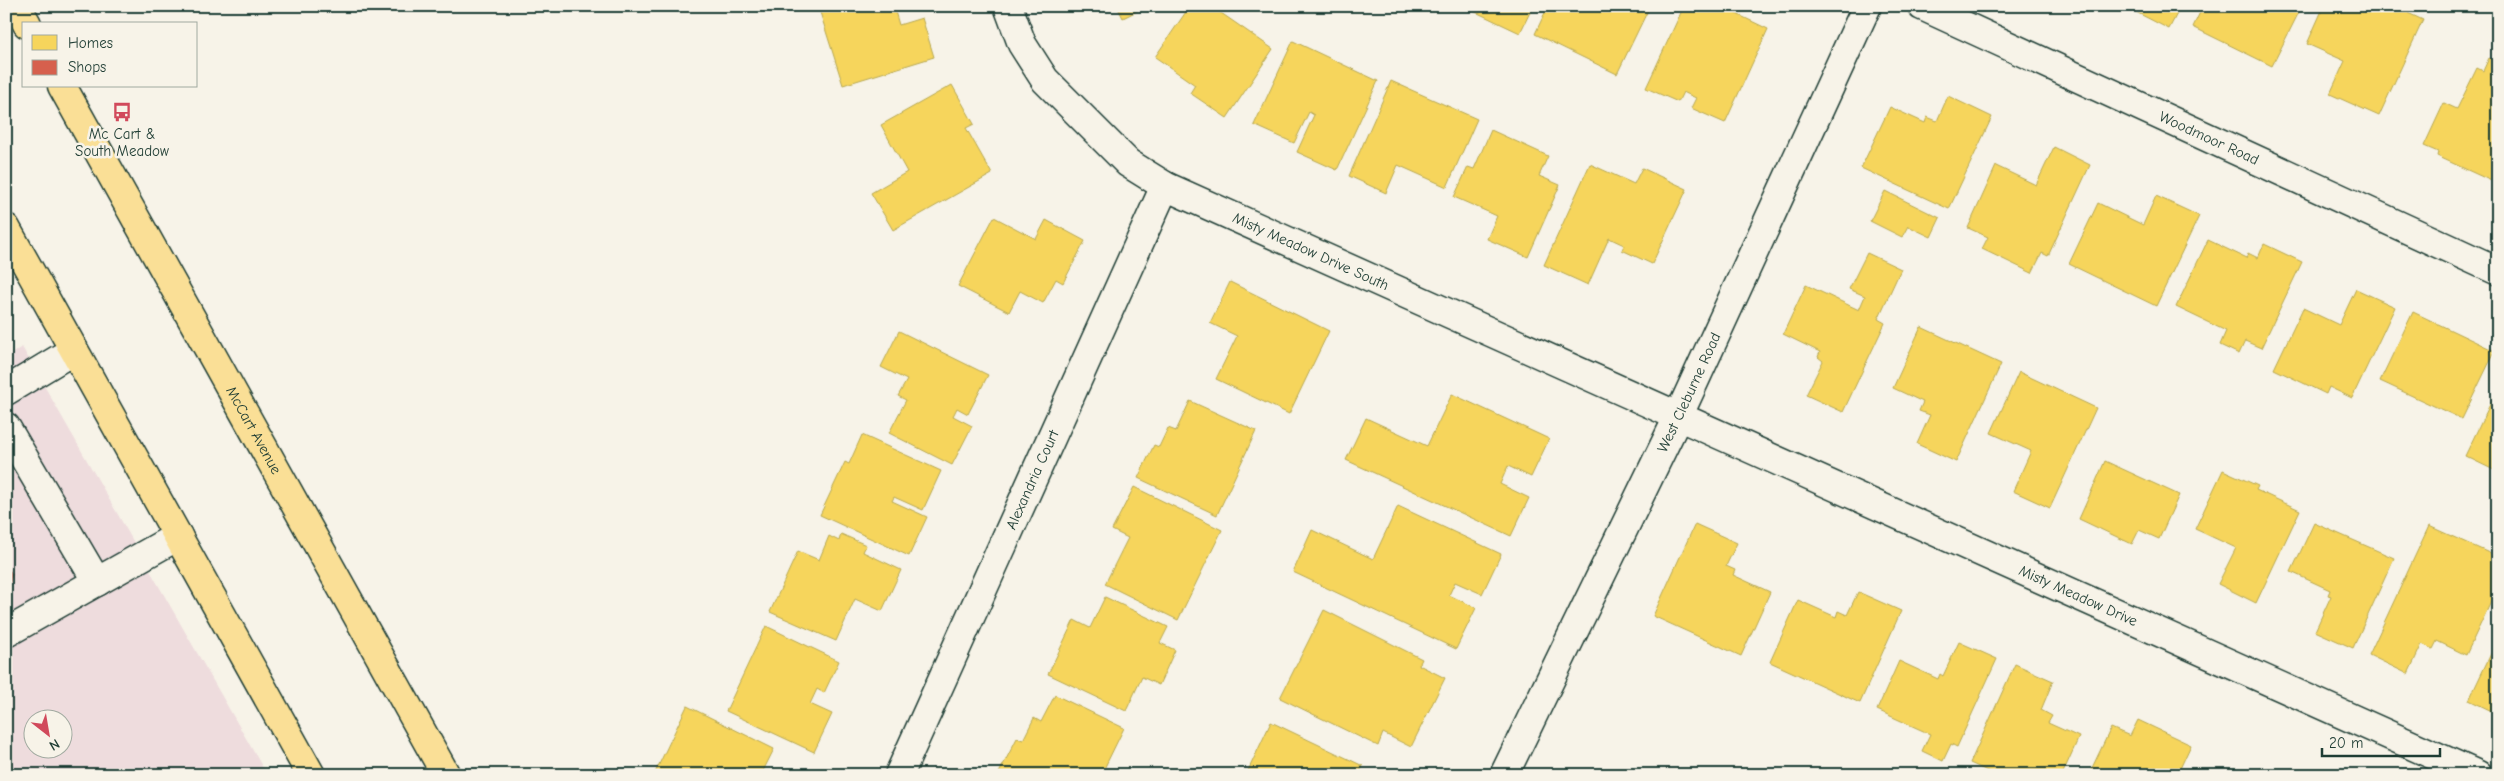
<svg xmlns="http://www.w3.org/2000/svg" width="2504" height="781" viewBox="0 0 2504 781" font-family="'Comic Neue',sans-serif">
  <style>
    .built { fill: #eedcdd; fill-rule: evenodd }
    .homes { fill: #f6d55c; stroke: #b6a750 }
    .shops { fill: #d6604d; stroke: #9f5646 }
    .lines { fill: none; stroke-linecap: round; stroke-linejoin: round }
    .minor-casing { stroke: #1f3d34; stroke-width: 31 }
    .major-casing { stroke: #1f3d34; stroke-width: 31 }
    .minor { stroke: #f7f3e8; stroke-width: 28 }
    .major { stroke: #fadf96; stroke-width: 28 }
    .labels { text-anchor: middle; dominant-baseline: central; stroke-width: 5; stroke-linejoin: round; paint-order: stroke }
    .poi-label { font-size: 15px; fill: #1f3d34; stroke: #f7f3e8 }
    .street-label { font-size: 15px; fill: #1f3d34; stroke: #f7f3e8 }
  </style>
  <rect width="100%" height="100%" fill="#f7f3e8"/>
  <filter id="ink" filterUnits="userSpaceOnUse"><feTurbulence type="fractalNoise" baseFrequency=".02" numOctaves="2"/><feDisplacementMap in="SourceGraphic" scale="10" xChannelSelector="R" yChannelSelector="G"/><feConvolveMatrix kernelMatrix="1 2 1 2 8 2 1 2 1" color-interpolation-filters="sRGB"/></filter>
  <g filter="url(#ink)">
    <path class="built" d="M22 347 267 775H6V357ZM32 718H62V748H32Z"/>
    <path class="homes" d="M818 6H900L894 8 899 25 922 18 934 57 843 85Z
      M1117 6H1147L1123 18Z
      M1190 6H1211L1273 49 1227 118 1190 93 1195 85 1155 57Z
      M1463 6H1533L1520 33Z
      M1548 6H1650L1617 74 1535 34Z
      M1684 6H1707L1719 12 1722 7 1768 29 1725 123 1691 108 1696 98 1683 92 1678 102 1646 88Z
      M2136 6H2181L2169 29 2134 11Z
      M2203 6H2302L2272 66 2193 27Z
      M2324 6H2411L2408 13 2423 20 2379 116 2330 94 2345 61 2307 44Z
      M1293 41 1378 81 1337 170 1297 152 1314 115 1309 112 1294 143 1254 125Z
      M2489 58 2498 62V184L2437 156 2438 152 2424 146 2444 103 2457 109 2477 68 2483 71Z
      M1391 81 1477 119 1447 187 1398 165 1386 193 1349 176Z
      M952 85 974 124 966 128 992 174 893 230 871 193 907 172 881 125Z
      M1948 96 1992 117 1949 209 1861 168 1890 107 1925 123 1927 117 1937 121Z
      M1491 130 1548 156 1539 176 1560 185 1528 257 1487 239 1497 216 1454 197 1468 167 1474 169Z
      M2054 147 2090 165 2048 256 2042 253 2032 273 1982 249 1988 237 1968 228 1996 166 2036 185Z
      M1590 164 1634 184 1642 168 1687 189 1652 264 1622 250 1624 245 1609 238 1588 285 1544 265Z
      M1885 191 1940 218 1931 237 1908 226 1902 237 1870 221Z
      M2156 196 2199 216 2156 306 2069 264 2098 203 2143 225Z
      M994 217 1036 239 1046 220 1085 241 1063 283 1056 279 1043 303 1020 291 1009 312 958 286Z
      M2208 240 2246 258 2248 253 2258 258 2264 244 2302 262 2261 348 2245 341 2239 354 2220 345 2226 331 2176 307Z
      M1867 253 1901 269 1878 319 1885 323 1843 412 1806 395 1823 361 1818 357 1820 352 1783 334 1806 285 1859 310 1865 296 1849 289Z
      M1230 282 1329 331 1289 414 1216 379 1237 336 1210 323Z
      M2356 289 2395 307 2352 398 2329 387 2326 394 2274 369 2303 308 2339 325Z
      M2413 312 2495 351 2462 419 2380 381Z
      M1921 327 2001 364 1956 462 1917 444 1930 415 1919 411 1923 402 1893 388Z
      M899 331 988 375 968 414 957 408 953 416 972 426 952 465 889 433 906 400 898 396 907 380 881 367Z
      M2019 372 2096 408 2050 508 2013 491 2031 451 1991 433Z
      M1452 394 1549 439 1531 477 1508 466 1500 484 1529 498 1511 536 1346 460 1366 418 1427 446Z
      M2494 396 2498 398V472L2465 456Z
      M1190 401 1256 431 1217 515 1138 478 1154 445 1159 447 1168 428 1176 431Z
      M862 435 941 471 923 510 894 497 892 501 927 517 909 556 820 515 845 462 849 464Z
      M2105 461 2179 495 2159 539 2139 530 2132 544 2079 519Z
      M2223 470 2258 486 2256 490 2300 510 2256 603 2218 584 2236 548 2195 529Z
      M1134 487 1222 530 1178 620 1105 584 1128 538 1112 530Z
      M1398 506 1501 554 1482 594 1455 582 1449 595 1476 608 1456 649 1293 572 1312 530 1373 559Z
      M2314 523 2394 558 2353 648 2315 631 2331 596 2328 595 2330 590 2291 572Z
      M1695 524 1737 543 1726 566 1735 570 1733 575 1770 592 1741 656 1653 616Z
      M2429 526 2498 557V587L2466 655 2437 641 2433 649 2422 644 2408 674 2369 655Z
      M841 534 866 545 863 552 901 570 882 611 855 599 836 641 770 612 798 551 819 560 829 536 839 541Z
      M1858 592 1901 611 1860 703 1770 662 1798 600 1836 617 1838 611 1847 615Z
      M1105 597 1168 627 1160 643 1175 650 1159 685 1142 677 1126 711 1048 674 1074 620 1090 628Z
      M1324 610 1422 659 1419 665 1445 678 1411 747 1383 733 1378 746 1280 698Z
      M766 626 839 661 824 693 817 689 810 704 832 714 814 752 726 711Z
      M2498 639V714L2469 700Z
      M1959 642 1997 659 1957 747 1951 744 1943 761 1922 751 1930 734 1877 710 1899 661 1938 679 1940 674 1943 676Z
      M2015 664 2053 681 2041 710 2052 716 2048 723 2079 737 2062 775H1996L1970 763Z
      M1055 695 1124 728 1101 775 999 773 1017 738 1023 740 1034 718 1041 722Z
      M687 706 774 749 761 775H728L722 772 720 775H654Z
      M2138 720 2191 745 2177 775H2103L2091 770 2111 728 2130 736Z
      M1271 722 1363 766 1359 774 1361 775H1246Z"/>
    <path class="shops" d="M6 565 12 574 6 598Z"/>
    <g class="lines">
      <defs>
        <g id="minor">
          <path id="s1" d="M1008 6 1022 44 1045 80 1128 163 1165 186 2478 775"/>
          <path id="s2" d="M1922 6 2498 271"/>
          <path d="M6 391 74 350"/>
          <path d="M6 427 97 582"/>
          <path d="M6 633 178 536"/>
          <path id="s3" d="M899 775 1165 186"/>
          <path id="s4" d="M1504 775 1678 417 1867 6"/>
        </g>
        <g id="major">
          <path d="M17 6 27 24"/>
          <path id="s5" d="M62 86 446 775"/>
          <path d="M6 228 311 775"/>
        </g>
      </defs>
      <use href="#minor" class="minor-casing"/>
      <use href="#major" class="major-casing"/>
      <use href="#minor" class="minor"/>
      <use href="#major" class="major"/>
    </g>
  </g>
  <defs>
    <symbol id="bus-bare" viewBox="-9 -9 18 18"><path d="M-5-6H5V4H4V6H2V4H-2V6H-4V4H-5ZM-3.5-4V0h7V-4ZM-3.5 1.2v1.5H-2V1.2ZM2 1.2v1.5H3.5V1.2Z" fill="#d1495b" stroke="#f7f3e8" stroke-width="2.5" paint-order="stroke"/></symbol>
  </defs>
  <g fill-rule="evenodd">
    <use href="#bus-bare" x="108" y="98" width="28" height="28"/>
  </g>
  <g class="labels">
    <g class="poi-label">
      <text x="122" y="134">Mc Cart &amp;<tspan x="122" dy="17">South Meadow</tspan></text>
    </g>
    <g class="street-label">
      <text stroke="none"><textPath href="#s2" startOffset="316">Woodmoor Road</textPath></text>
      <text stroke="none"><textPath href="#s1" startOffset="404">Misty Meadow Drive South</textPath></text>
      <text stroke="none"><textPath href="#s4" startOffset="425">West Cleburne Road</textPath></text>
      <text stroke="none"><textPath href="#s5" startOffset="394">McCart Avenue</textPath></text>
      <text stroke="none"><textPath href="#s3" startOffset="324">Alexandria Court</textPath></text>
      <text stroke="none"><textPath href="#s1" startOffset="1245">Misty Meadow Drive</textPath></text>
    </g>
  </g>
  <rect width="2504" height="781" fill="none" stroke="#f7f3e8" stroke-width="25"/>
  <rect x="12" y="12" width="2479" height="756" fill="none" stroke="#1f3d34" stroke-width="2" filter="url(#ink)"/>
  <rect x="22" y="22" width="175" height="65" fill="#f7f3e8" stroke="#a1aaa0"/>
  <rect x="32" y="35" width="25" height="15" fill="#f6d55c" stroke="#a1aaa0"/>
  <text x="68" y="48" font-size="15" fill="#1f3d34">Homes</text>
  <rect x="32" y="60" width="25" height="15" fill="#d6604d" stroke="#a1aaa0"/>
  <text x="68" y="72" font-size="15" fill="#1f3d34">Shops</text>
  <g transform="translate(48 734) rotate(149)"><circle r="24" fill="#f7f3e8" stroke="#a1aaa0"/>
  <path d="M0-4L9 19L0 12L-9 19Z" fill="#d1495b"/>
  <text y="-8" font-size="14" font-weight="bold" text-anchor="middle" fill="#1f3d34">N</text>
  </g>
  <path d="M2322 748v8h118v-8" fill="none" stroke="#1f3d34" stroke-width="2.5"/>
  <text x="2329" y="748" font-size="15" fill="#1f3d34" stroke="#f7f3e8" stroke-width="4" paint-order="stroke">20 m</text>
</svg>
